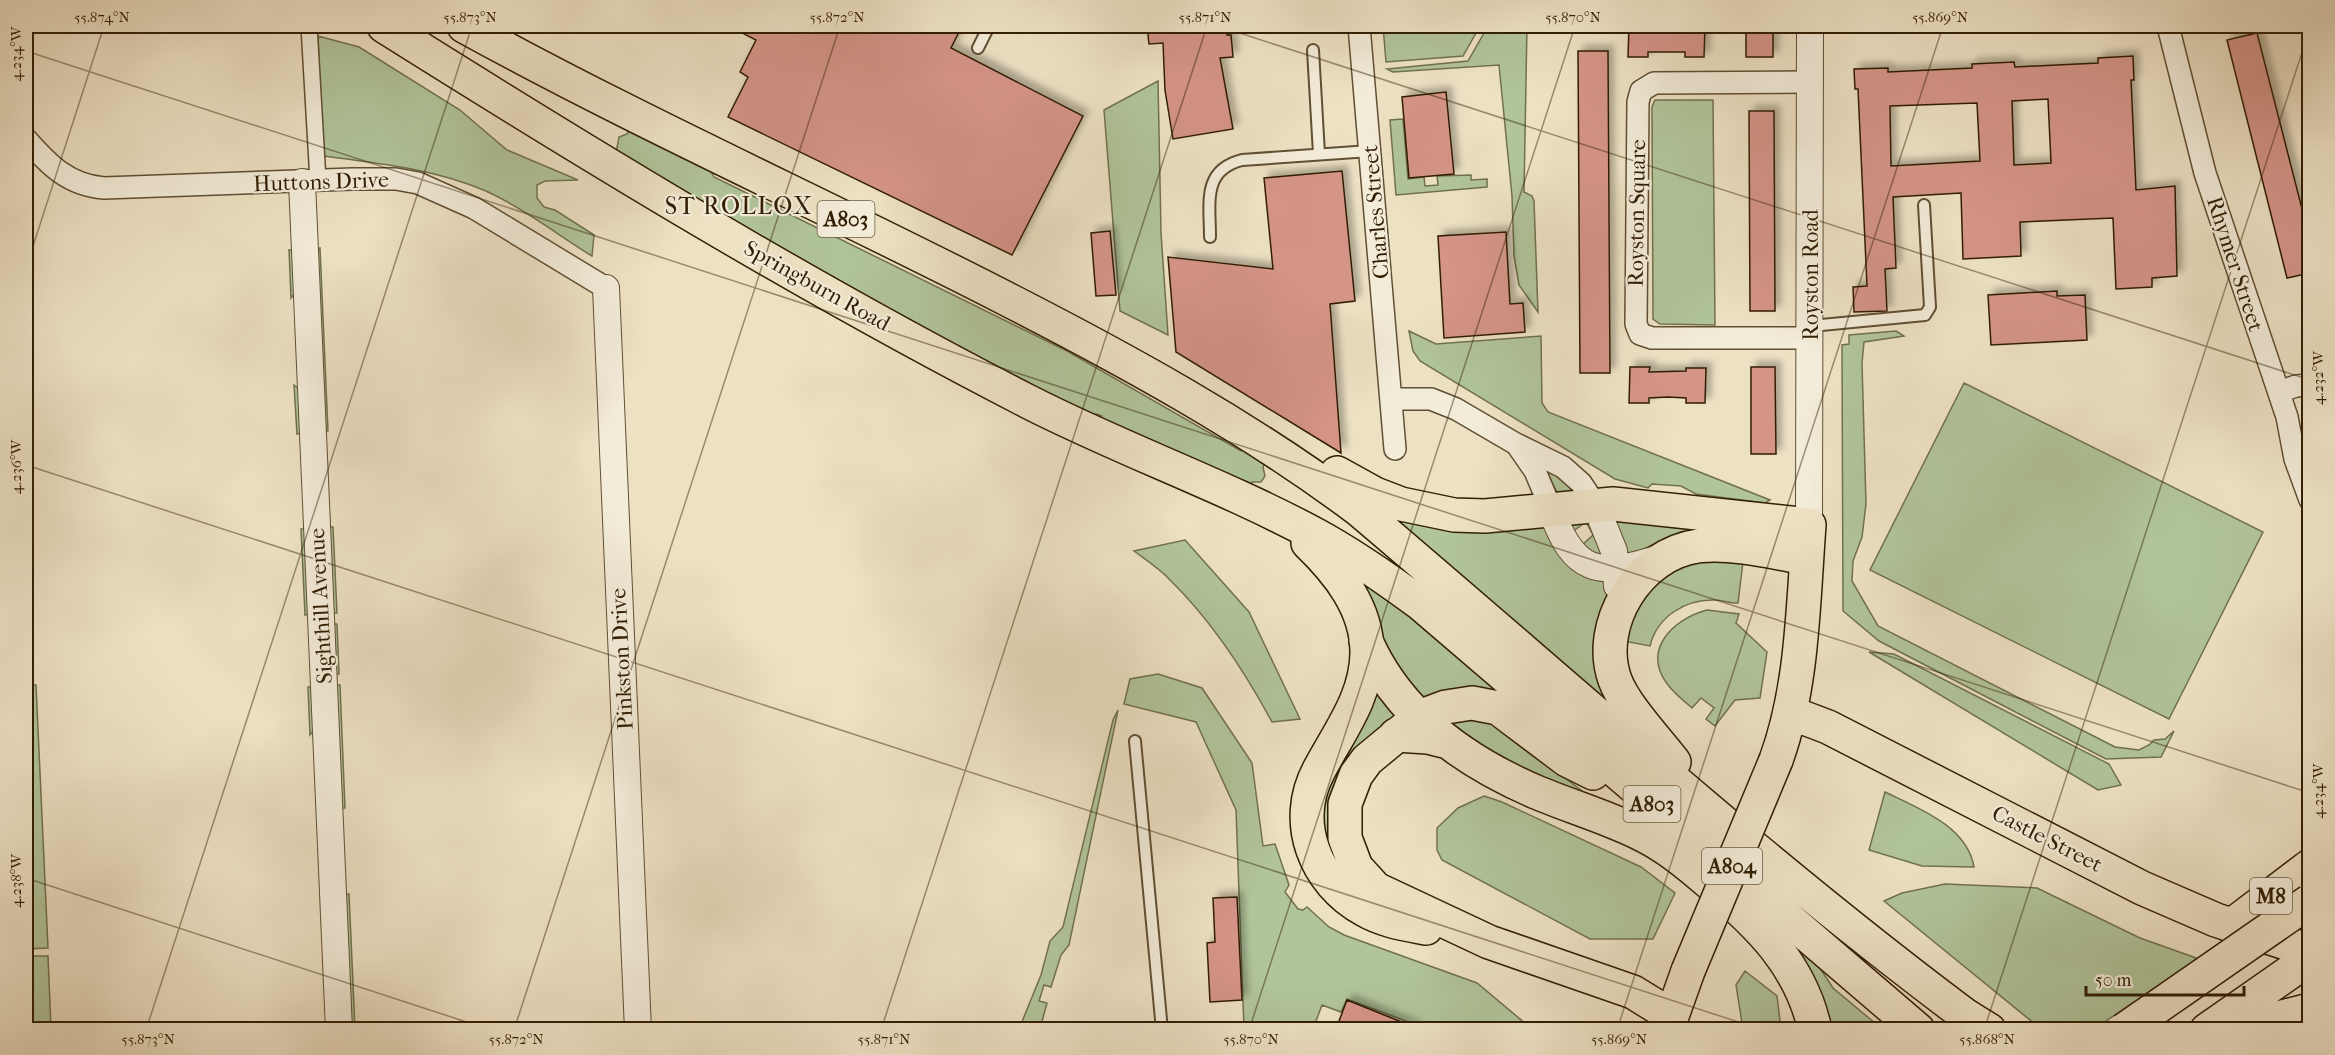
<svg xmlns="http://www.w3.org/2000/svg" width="2335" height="1055" viewBox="0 0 2335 1055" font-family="'IM FELL French Canon',serif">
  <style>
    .green { fill: #b1c49a; stroke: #71714e; stroke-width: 1.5 }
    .building { fill: #d49488; stroke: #311e03; stroke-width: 1.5; fill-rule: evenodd; filter: url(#shadow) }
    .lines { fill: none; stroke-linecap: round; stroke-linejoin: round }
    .service-casing { stroke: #604f33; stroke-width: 14 }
    .pedestrian-casing { stroke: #604f33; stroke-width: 18 }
    .minor-casing { stroke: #604f33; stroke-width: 24 }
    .tertiary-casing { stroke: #604f33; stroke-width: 28 }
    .primary-casing { stroke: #311e03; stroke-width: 36 }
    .motorway-casing { stroke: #311e03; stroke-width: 36 }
    .service { stroke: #f3ecd9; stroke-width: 10 }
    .pedestrian { stroke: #f3ecd9; stroke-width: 15 }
    .minor { stroke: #f3ecd9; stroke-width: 21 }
    .tertiary { stroke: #f3ecd9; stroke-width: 26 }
    .primary { stroke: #ede1c4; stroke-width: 33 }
    .motorway { stroke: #ede1c4; stroke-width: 33 }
    .primary-bridge-casing { stroke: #311e03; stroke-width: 36; stroke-linecap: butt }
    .motorway-bridge-casing { stroke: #311e03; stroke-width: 36; stroke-linecap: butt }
    .primary-bridge { stroke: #ede1c4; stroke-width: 33 }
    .motorway-bridge { stroke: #ede1c4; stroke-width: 33 }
    .ticks { fill: none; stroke: #311e03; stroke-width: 1.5; stroke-opacity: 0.45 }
    .labels { text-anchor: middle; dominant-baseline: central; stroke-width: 4.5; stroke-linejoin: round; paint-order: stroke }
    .shield { fill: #f3ecd9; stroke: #6b5c43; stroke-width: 1.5 }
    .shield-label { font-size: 21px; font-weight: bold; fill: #311e03 }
    .street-label { font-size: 22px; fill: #311e03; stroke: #f3ecd9 }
    .neighbourhood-label { font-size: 24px; letter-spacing: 1.5px; fill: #311e03; stroke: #f3ecd9 }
    .neatline { fill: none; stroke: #311e03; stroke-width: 2 }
    .ticks-label { font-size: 15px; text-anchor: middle; fill: #311e03 }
  </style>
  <defs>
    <filter id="shadow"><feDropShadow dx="5.5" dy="-5.5" stdDeviation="3" flood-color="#0004"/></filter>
  </defs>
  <rect width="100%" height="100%" fill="#ede1c4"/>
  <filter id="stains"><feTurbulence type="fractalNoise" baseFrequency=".00333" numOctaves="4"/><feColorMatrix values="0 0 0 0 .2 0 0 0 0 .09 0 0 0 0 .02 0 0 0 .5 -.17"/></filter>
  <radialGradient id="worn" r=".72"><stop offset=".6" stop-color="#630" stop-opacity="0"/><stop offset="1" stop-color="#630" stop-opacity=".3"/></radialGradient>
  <path class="green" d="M1383 26H1480L1463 56 1386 62Z
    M1488 26H1527L1524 192 1532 196 1534 201 1538 312 1519 285 1514 256 1512 196 1499 65 1393 72 1387 69 1468 61Z
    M318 36 359 47 460 110 507 150 578 180 545 181 537 185V198L544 207 555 210 594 235 592 256C558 235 523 208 486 191 435 169 378 163 323 156Z
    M1158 81 1161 233 1168 335 1120 311 1104 110Z
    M1655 100H1713L1715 325 1660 324 1653 319 1652 107Z
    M1403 119 1408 179 1424 177 1425 186 1438 185 1437 176 1471 175V180L1487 179V187L1396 195 1390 120Z
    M630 129 709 168 714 177 1067 351 1241 451 1243 447 1265 463 1263 467 1265 476 1261 482H1252L1250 485 1100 422 1102 416 1096 414 1094 419 862 296 616 153 619 137 627 134Z
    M320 248 328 431 324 432 316 249Z
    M289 250H293L295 293 291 298Z
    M1409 331 1436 344 1541 336 1542 403 1548 412 1770 500 1765 503 1696 494 1681 486 1652 484 1648 488 1615 479 1420 361 1413 351Z
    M1896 331 1904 336 1864 342 1862 363 1866 504 1862 537 1853 561 1852 581 1878 626 2115 747 2139 750 2149 745 2154 740 2165 739 2174 731 2161 757 2106 759 1879 641 1843 611 1842 345 1849 344V335Z
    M1964 383 2263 532 2169 719 1870 570Z
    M294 385 299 389 301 433 297 434Z
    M1546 470C1556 473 1570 483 1572 492L1558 494Z
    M1378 507 1543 521 1609 577 1608 703Z
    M1590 517 1606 558 1580 547 1593 535 1586 522 1569 534 1563 519Z
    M1613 518 1697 527V530L1666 538 1624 559Z
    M328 527H333L337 613H332Z
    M301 529H305L309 614 305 615Z
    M1185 540 1249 612 1300 719 1272 722C1245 672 1211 620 1170 580 1160 569 1146 560 1134 551Z
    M1686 561 1743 562 1738 603C1732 604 1723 600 1715 600 1685 599 1657 617 1650 646L1618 640 1627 606Z
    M1361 577 1382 591 1510 700 1420 708 1394 678Z
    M1707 610 1739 614 1736 623 1767 652 1760 698 1735 700 1715 726 1706 719 1714 708 1701 698 1692 708C1684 701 1675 694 1668 685 1641 650 1673 619 1707 610Z
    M333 624H337L339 674H335Z
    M1869 652 1894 654 2109 764 2121 785 2098 790Z
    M1158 674 1202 688 1252 763 1263 846 1275 844 1289 885 1285 892 1298 909 1303 910 1307 907 1329 927 1344 935 1477 983 1532 1029H1427L1347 999 1341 1012 1322 1005 1313 1029H1244L1236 810 1196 722 1124 704 1130 679Z
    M26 685H36L48 948 26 949Z
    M335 685H340L345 808H341Z
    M1370 685 1406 717 1360 753 1346 888 1315 815Z
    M308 687H312L314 730 310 735Z
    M1118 710 1069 945 1061 955 1051 987 1044 985 1039 1001 1047 1003 1040 1029H1019L1041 975 1050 941 1063 927 1113 720Z
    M1484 716 1586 794 1492 767 1448 720Z
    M1885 792C1918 808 1967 826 1974 867L1922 866 1869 850Z
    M1484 796 1502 802 1641 867 1675 893 1653 939H1590L1442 860 1437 850V828L1458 808Z
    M1945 884 2037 888 2140 938 2199 959 2094 1029H2041L1884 901 1902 893Z
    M349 894 355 1029H351L345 895Z
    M1767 922 1814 959 1833 988 1882 1029H1822Z
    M26 956H48L51 1029H26V1000L34 984 26 978Z
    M1745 971 1777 996 1781 1029H1743L1736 985Z"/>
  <path class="building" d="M729 26H962L951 48 1083 116 1012 255 728 117 748 77 740 72 756 40Z
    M1147 26H1227V35H1231L1233 57 1220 58 1233 129 1173 139 1165 90 1163 43 1149 44Z
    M1629 26H1705L1704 57H1685V52H1648V57H1628Z
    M1746 26H1773V57H1746Z
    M2257 33 2310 240V273L2287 278 2227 40Z
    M1578 51H1608L1610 373H1580Z
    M2133 56 2134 80H2131L2136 190 2175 186 2177 276 2152 278V287L2116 289 2113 218 2020 222 2021 256 1963 259 1961 193 1893 197 1896 268 1885 269 1887 311 1854 312 1853 287 1867 286 1858 89H1855L1854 69 1888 68V72L1972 68V64L2014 62 2015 67 2098 63V58ZM2048 99 2051 163 2014 165 2012 101ZM1977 103 1980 161 1891 166 1890 106Z
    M1446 92 1454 174 1409 178 1402 97Z
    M1749 111H1774L1775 311H1750Z
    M1342 171 1355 301 1330 304 1341 453 1176 352 1168 257 1273 269 1264 178Z
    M1110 231 1116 295 1096 296 1091 233Z
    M1506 232 1510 304 1523 303 1525 332 1444 338 1438 236Z
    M2057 291V296L2085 295 2087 340 1991 345 1988 295Z
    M1630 367H1650L1649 372 1686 371V368H1706L1705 403H1686V398L1668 397 1649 398V403H1629Z
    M1751 367H1775L1776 454H1751Z
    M1237 897 1242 1000 1210 1002 1207 943 1215 942 1213 898Z
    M1347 1000 1419 1029H1336Z"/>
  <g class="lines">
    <defs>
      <path id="service" d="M978 48 989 26
        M1313 50 1319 154
        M1210 237C1210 203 1202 170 1242 160L1370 151
        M1811 326 1925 315 1930 307 1924 205
        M1135 741 1162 1030"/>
      <path id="pedestrian" d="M309 26 318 181"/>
      <path id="minor" d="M1359 26 1395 449
        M2168 26 2205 173 2287 417 2295 459 2310 500
        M1810 82 1654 83 1641 91 1638 102 1636 324 1640 334 1652 338H1811
        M26 139C49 165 68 185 104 188L352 179H396L418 183 474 208 606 288
        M2279 392 2296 386 2310 385
        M1392 399H1431L1456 409 1516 444 1563 467 1581 483 1595 504
        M1517 445 1535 471 1551 509"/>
      <path id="tertiary" d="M302 182 339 1030
        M606 288 638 1030
        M1595 504 1614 551 1617 586
        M1551 509C1573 573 1598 578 1659 558
        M1809 525 1810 26"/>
      <path id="primary" d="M384 26C594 158 807 288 1029 402 1123 450 1223 485 1316 535 1353 555 1387 579 1421 604L1918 1030
        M464 26C640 123 824 205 1003 297 1126 360 1247 426 1358 509 1565 684 1767 869 1985 1030
        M1337 473 1375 494 1401 504 1454 515 1485 516 1613 504 1809 525C1803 604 1803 686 1776 760
        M1308 543C1338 572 1367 608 1367 652 1367 697 1339 732 1319 770 1291 822 1315 883 1365 910 1384 921 1405 924 1426 928
        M1791 713 1828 727 2142 888 2216 920 2310 951
        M1674 762C1657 740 1624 705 1615 680 1595 625 1638 554 1698 546 1733 542 1772 552 1806 558
        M1593 773 1567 760 1498 708 1472 703 1446 707 1419 717 1367 760 1356 775 1345 804V838L1356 867 1376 889 1489 942 1633 992 1672 1016
        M1667 1030 1688 971"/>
      <path id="motorway" d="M1366 641C1398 714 1464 761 1536 792 1569 806 1604 816 1637 832 1665 845 1688 864 1711 884 1759 925 1801 965 1815 1030
        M1396 735 1428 737 1444 741
        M2231 926 2310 866
        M1968 1017 1989 1030
        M2207 1030 2310 958
        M2254 1030 2278 1018 2310 1010"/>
    </defs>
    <use href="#service" class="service-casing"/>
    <use href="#pedestrian" class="pedestrian-casing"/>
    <use href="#minor" class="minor-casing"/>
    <use href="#tertiary" class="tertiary-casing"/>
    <use href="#primary" class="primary-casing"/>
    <use href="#motorway" class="motorway-casing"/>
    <use href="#service" class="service"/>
    <use href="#pedestrian" class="pedestrian"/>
    <use href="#minor" class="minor"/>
    <use href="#tertiary" class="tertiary"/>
    <use href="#primary" class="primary"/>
    <use href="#motorway" class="motorway"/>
    <defs>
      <path id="primary-bridge" d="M1688 971 1776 760"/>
      <path id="motorway-bridge" d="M2124 1030 2310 901"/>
    </defs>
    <use href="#primary-bridge" class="primary-bridge-casing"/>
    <use href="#motorway-bridge" class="motorway-bridge-casing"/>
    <use href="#primary-bridge" class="primary-bridge"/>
    <use href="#motorway-bridge" class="motorway-bridge"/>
  </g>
  <path class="ticks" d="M1218 26 2310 380M26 51 2310 793M26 268 104 26M26 465 1763 1030M26 878 491 1030M146 1030 472 26M514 1030 840 26M881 1030 1207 26M1249 1030 1575 26M1617 1030 1943 26M1984 1030 2310 28"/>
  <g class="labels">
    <g class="shield">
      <rect x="817.5" y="201" width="57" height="36" rx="4.5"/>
      <rect x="1623.5" y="786" width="57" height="36" rx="4.5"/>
      <rect x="1702" y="848" width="60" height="36" rx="4.5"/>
      <rect x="2250" y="878" width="42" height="36" rx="4.5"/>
    </g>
    <g class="shield-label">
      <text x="846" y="219">A803</text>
      <text x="1652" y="804">A803</text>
      <text x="1732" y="866">A804</text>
      <text x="2271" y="896">M8</text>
    </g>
    <g class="street-label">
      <text transform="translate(321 182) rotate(-2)">Huttons Drive</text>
      <text transform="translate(1376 212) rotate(-95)">Charles Street</text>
      <text transform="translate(1637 213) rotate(-89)">Royston Square</text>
      <text transform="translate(2235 264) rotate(72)">Rhymer Street</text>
      <text transform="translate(1811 275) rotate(-90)">Royston Road</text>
      <text transform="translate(817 286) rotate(29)">Springburn Road</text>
      <text transform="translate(321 606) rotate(-93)">Sighthill Avenue</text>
      <text transform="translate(622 659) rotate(-93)">Pinkston Drive</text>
      <text transform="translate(2047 839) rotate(27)">Castle Street</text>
    </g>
    <g class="neighbourhood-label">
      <text x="739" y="206">ST ROLLOX</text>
    </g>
  </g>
  <rect width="2335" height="1055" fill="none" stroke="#ede1c4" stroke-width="66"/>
  <path d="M2086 986v9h158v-9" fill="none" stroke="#311e03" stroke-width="3"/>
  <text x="2095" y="986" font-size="18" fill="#311e03" stroke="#f3ecd9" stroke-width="4.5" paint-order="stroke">50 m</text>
  <rect x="33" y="33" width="2269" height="989" class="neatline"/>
  <g class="ticks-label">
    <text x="102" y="22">55.874°N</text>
    <text x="470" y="22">55.873°N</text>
    <text x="837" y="22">55.872°N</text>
    <text x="1205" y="22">55.871°N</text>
    <text x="1573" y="22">55.870°N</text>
    <text x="1940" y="22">55.869°N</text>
    <text transform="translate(16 54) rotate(-90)" y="5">4.234°W</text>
    <text transform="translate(2318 378) rotate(-90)" y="5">4.232°W</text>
    <text transform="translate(16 467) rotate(-90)" y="5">4.236°W</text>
    <text transform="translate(2318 791) rotate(-90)" y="5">4.234°W</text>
    <text transform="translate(16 881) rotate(-90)" y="5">4.238°W</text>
    <text x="148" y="1044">55.873°N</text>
    <text x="516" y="1044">55.872°N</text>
    <text x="884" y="1044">55.871°N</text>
    <text x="1251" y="1044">55.870°N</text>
    <text x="1619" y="1044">55.869°N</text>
    <text x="1987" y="1044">55.868°N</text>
  </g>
  <rect width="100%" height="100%" filter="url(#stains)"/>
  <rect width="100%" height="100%" fill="url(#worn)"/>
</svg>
